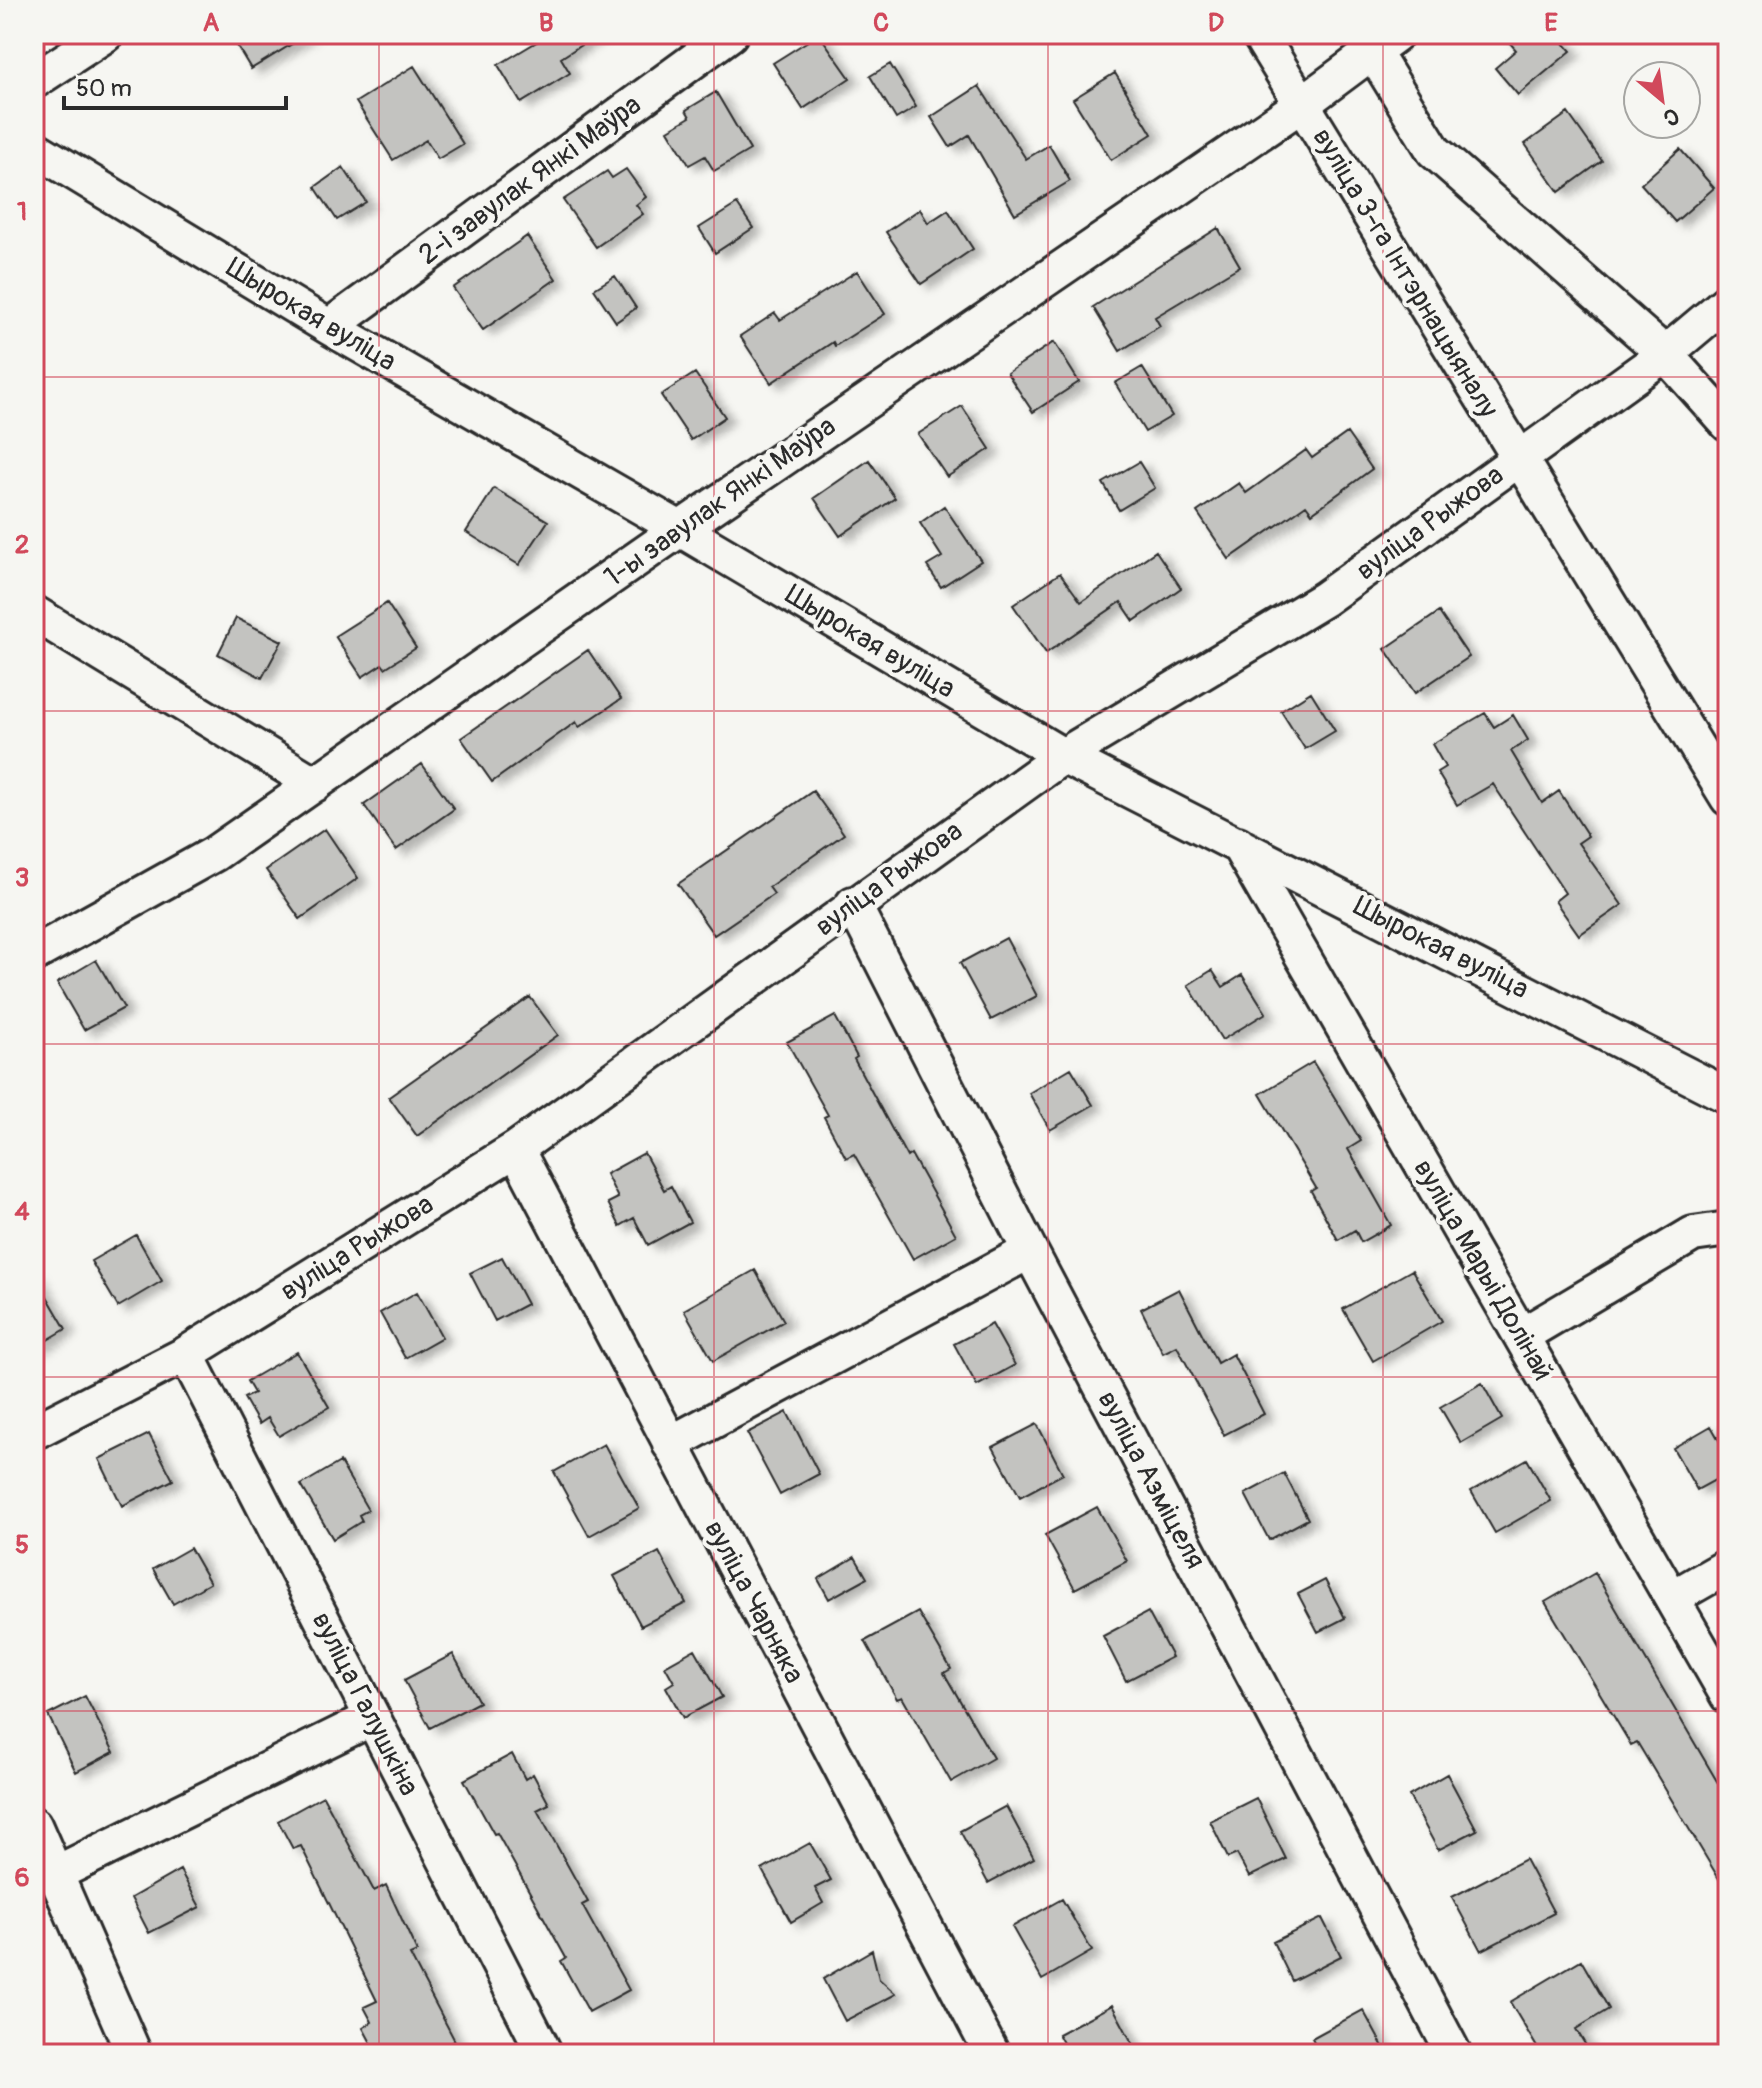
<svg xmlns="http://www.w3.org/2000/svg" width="1762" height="2088" viewBox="0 0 1762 2088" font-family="Pangolin,sans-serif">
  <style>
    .building { fill: #c3c3c0; stroke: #2b2b2b; stroke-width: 2; filter: url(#shadow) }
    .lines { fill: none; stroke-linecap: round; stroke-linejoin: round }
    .minor-casing { stroke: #2b2b2b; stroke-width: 40 }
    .minor { stroke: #f6f6f2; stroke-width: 34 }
    .grid { fill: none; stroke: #d1495b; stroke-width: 2; stroke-opacity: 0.55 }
    .labels { text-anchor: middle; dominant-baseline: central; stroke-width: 8; stroke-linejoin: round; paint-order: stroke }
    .street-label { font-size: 28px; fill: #2b2b2b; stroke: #f6f6f2 }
    .neatline { fill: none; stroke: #d1495b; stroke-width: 3 }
    .grid-label { font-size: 26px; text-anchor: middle; font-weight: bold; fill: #d1495b }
  </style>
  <defs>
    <filter id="shadow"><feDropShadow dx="9" dy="5" stdDeviation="4" flood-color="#0004"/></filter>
  </defs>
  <rect width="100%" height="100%" fill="#f6f6f2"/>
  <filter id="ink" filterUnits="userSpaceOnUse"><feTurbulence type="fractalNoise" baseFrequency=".0125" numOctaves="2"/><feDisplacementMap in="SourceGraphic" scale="16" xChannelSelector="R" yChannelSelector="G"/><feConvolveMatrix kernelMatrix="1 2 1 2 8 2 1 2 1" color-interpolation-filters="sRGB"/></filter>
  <g filter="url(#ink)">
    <path class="building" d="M230 34H308L251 69Z
      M550 34H598L561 58 570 73 521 103 498 65Z
      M819 34 850 78 803 109 773 63Z
      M1502 34H1556L1571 51 1518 95 1495 68 1516 50Z
      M890 64 916 107 896 119 870 76Z
      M414 66 463 144 438 159 426 140 393 160 356 102Z
      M1115 73 1152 134 1111 160 1073 99Z
      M979 86 1026 159 1049 145 1070 181 1015 214 969 135 950 147 931 117Z
      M716 92 750 150 714 171 705 156 689 165 668 130 690 117 686 110Z
      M1568 113 1602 161 1559 192 1525 144Z
      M1680 149 1714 188 1675 222 1641 184Z
      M343 167 366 202 337 220 315 187Z
      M626 169 646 197 636 205 643 214 596 247 563 200 607 171 612 178Z
      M737 204 753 228 715 253 699 228Z
      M920 209 928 223 948 210 973 249 921 284 886 232Z
      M1218 228 1240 266 1155 317 1160 326 1120 351 1093 307Z
      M527 236 556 279 483 330 453 288Z
      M857 271 885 314 835 346 833 342 771 383 740 336 775 313 780 320Z
      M615 276 636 308 616 322 594 289Z
      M1054 342 1079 382 1033 412 1007 373Z
      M1142 367 1172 416 1145 432 1115 383Z
      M695 373 725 417 691 440 661 395Z
      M962 406 990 449 947 477 918 434Z
      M1347 433 1372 469 1312 513 1306 505 1229 559 1197 512 1239 483 1246 493 1306 450 1312 458Z
      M869 460 895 498 840 536 814 498Z
      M1139 462 1155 488 1119 510 1103 483Z
      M494 488 548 521 519 565 466 532Z
      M944 506 981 561 941 587 927 566 942 557 920 523Z
      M1156 551 1181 588 1134 621 1121 602 1046 653 1013 605 1060 573 1081 602Z
      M387 603 416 648 385 668 382 664 362 677 335 636Z
      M1439 612 1469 657 1415 693 1385 649Z
      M236 618 282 641 262 678 218 654Z
      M588 650 621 699 579 727 576 722 492 782 461 738Z
      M1311 692 1335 731 1305 749 1281 711Z
      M1485 713 1494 727 1513 715 1528 740 1511 751 1542 803 1559 791 1588 836 1578 843 1622 905 1579 935 1555 901 1565 893 1493 784 1457 805 1437 772 1445 767 1432 744Z
      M422 764 454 809 396 850 364 805Z
      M813 791 844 834 769 887 774 894 714 935 678 884Z
      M325 829 358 878 300 919 266 870Z
      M1006 938 1037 996 991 1020 960 963Z
      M96 960 124 1008 84 1030 57 983Z
      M1212 970 1223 987 1242 975 1266 1013 1222 1040 1188 985Z
      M530 997 558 1035 417 1136 389 1097Z
      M835 1016 857 1057 854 1059 907 1157 911 1154 956 1235 913 1259 854 1154 846 1158 824 1117 828 1115 787 1042Z
      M1313 1062 1361 1141 1348 1149 1391 1225 1361 1242 1355 1230 1338 1240 1311 1191 1316 1188 1260 1094Z
      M1071 1068 1093 1105 1050 1130 1029 1093Z
      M644 1153 664 1190 671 1186 690 1222 648 1245 634 1218 620 1226 608 1203 618 1198 606 1174Z
      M136 1235 162 1281 118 1307 91 1261Z
      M502 1257 527 1304 495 1321 470 1273Z
      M755 1270 784 1321 713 1361 684 1310Z
      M1412 1270 1442 1321 1373 1361 1343 1309Z
      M34 1274 66 1329 34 1348Z
      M1179 1289 1217 1363 1233 1354 1264 1414 1224 1435 1177 1346 1163 1353 1141 1309Z
      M417 1292 442 1337 405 1358 380 1313Z
      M992 1324 1015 1365 977 1386 954 1344Z
      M297 1352 329 1407 279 1436 268 1418 259 1424 244 1398 254 1393 247 1381Z
      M1482 1383 1502 1419 1461 1443 1440 1407Z
      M787 1412 819 1474 780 1495 747 1433Z
      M1037 1424 1063 1474 1020 1497 993 1447Z
      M1711 1426 1728 1456V1473L1697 1490 1673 1448Z
      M149 1434 173 1480 122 1506 99 1459Z
      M604 1444 639 1508 589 1536 554 1472Z
      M1527 1459 1551 1501 1495 1533 1471 1491Z
      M340 1462 368 1510 359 1515 362 1521 333 1539 301 1485Z
      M1284 1473 1308 1519 1269 1540 1245 1494Z
      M1097 1507 1127 1561 1075 1589 1045 1535Z
      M190 1548 210 1583 173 1604 153 1569Z
      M659 1552 686 1603 641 1626 614 1576Z
      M855 1557 867 1578 829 1599 818 1579Z
      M1595 1573 1728 1800V1894L1637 1742 1631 1745 1545 1602Z
      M1325 1580 1345 1618 1318 1632 1298 1594Z
      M918 1612 951 1669 944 1673 993 1758 951 1782 902 1697 897 1699 865 1641Z
      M1148 1612 1172 1657 1126 1681 1103 1636Z
      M695 1649 722 1697 683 1718 666 1687 674 1682 665 1666Z
      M453 1654 479 1702 430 1728 404 1680Z
      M85 1696 114 1752 76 1772 48 1715Z
      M512 1754 525 1779 533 1774 549 1804 537 1810 588 1902 582 1905 629 1990 589 2012 561 1961 566 1958 497 1833 494 1834 464 1780Z
      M1447 1774 1477 1830 1438 1850 1409 1796Z
      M323 1796 374 1891 386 1885 417 1952 410 1955 455 2041 430 2054H377L363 2028 372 2022 364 2007 377 2001 301 1846 293 1849 278 1821Z
      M1256 1798 1286 1859 1249 1877 1237 1854 1228 1858 1210 1821Z
      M1006 1806 1034 1858 988 1883 960 1831Z
      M810 1843 831 1880 815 1888 823 1903 791 1922 762 1870Z
      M1525 1859 1554 1913 1481 1951 1452 1897Z
      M180 1870 200 1907 149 1933 131 1898Z
      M1062 1899 1092 1951 1042 1980 1012 1927Z
      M1322 1918 1341 1956 1292 1981 1273 1942Z
      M872 1950 879 1979 896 1994 845 2021 823 1979Z
      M1581 1960 1609 2009 1576 2029 1591 2054H1541L1510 2002Z
      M1112 2005 1138 2054H1069L1058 2034Z
      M1363 2010 1387 2054H1320L1312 2038Z"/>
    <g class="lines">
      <defs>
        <path id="minor" d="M1259 34 1728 798
          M1362 34 1434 151 1665 354 1728 424
          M34 81 106 34
          M34 148 329 327 680 529 1063 756 1728 1096
          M329 327 730 34
          M34 613 315 784
          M1238 844 1728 1696
          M853 904 1030 1251 1454 2054
          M34 954 214 854 680 529 1302 104 1396 34
          M516 1149 992 2054
          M1521 1336 1693 1234 1728 1229
          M186 1354 545 2054
          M34 1432 186 1354 516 1149 1063 756 1324 599 1665 354 1728 301
          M670 1444 1030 1251
          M1672 1598 1728 1566
          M34 1825 134 2054
          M55 1874 372 1718"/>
      </defs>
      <use href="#minor" class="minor-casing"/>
      <use href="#minor" class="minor"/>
    </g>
  </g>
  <path class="grid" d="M379 34V2054M714 34V2054M1048 34V2054M1383 34V2054M34 377H1728M34 711H1728M34 1044H1728M34 1377H1728M34 1711H1728"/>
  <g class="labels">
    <g class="street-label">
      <text transform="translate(530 180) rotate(-36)">2-і завулак Янкі Маўра</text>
      <text transform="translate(1405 273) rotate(59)">вуліца 3-га Інтэрнацыяналу</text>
      <text transform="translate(311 315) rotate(31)">Шырокая вуліца</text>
      <text transform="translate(720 502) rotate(-35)">1-ы завулак Янкі Маўра</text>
      <text transform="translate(1430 523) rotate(-36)">вуліца Рыжова</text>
      <text transform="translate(870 642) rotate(31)">Шырокая вуліца</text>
      <text transform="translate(889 879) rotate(-36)">вуліца Рыжова</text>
      <text transform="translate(1441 948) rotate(27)">Шырокая вуліца</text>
      <text transform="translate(357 1248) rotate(-32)">вуліца Рыжова</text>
      <text transform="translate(1483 1270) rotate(60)">вуліца Марыі Долінай</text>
      <text transform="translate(1151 1480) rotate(62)">вуліца Азміцеля</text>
      <text transform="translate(754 1602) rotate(62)">вуліца Чарняка</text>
      <text transform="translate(365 1704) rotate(63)">вуліца Галушкіна</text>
    </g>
  </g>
  <rect width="1762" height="2088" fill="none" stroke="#f6f6f2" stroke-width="88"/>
  <g transform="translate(1662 100) rotate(151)"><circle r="38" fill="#f6f6f2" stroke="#a5a5a2" stroke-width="2"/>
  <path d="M0-6L14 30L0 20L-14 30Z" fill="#d1495b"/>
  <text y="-12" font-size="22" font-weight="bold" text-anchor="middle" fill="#2b2b2b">С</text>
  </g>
  <path d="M64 96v12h222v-12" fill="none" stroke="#2b2b2b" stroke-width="4"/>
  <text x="76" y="96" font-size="24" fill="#2b2b2b" stroke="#f6f6f2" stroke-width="6" paint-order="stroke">50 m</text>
  <rect x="44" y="44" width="1674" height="2000" class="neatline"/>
  <g class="grid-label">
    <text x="211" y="31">A</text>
    <text x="546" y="31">B</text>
    <text x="881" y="31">C</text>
    <text x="1216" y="31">D</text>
    <text x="1551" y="31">E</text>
    <text x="22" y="220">1</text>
    <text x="22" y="553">2</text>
    <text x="22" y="886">3</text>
    <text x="22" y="1220">4</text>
    <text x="22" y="1553">5</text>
    <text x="22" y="1886">6</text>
  </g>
</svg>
